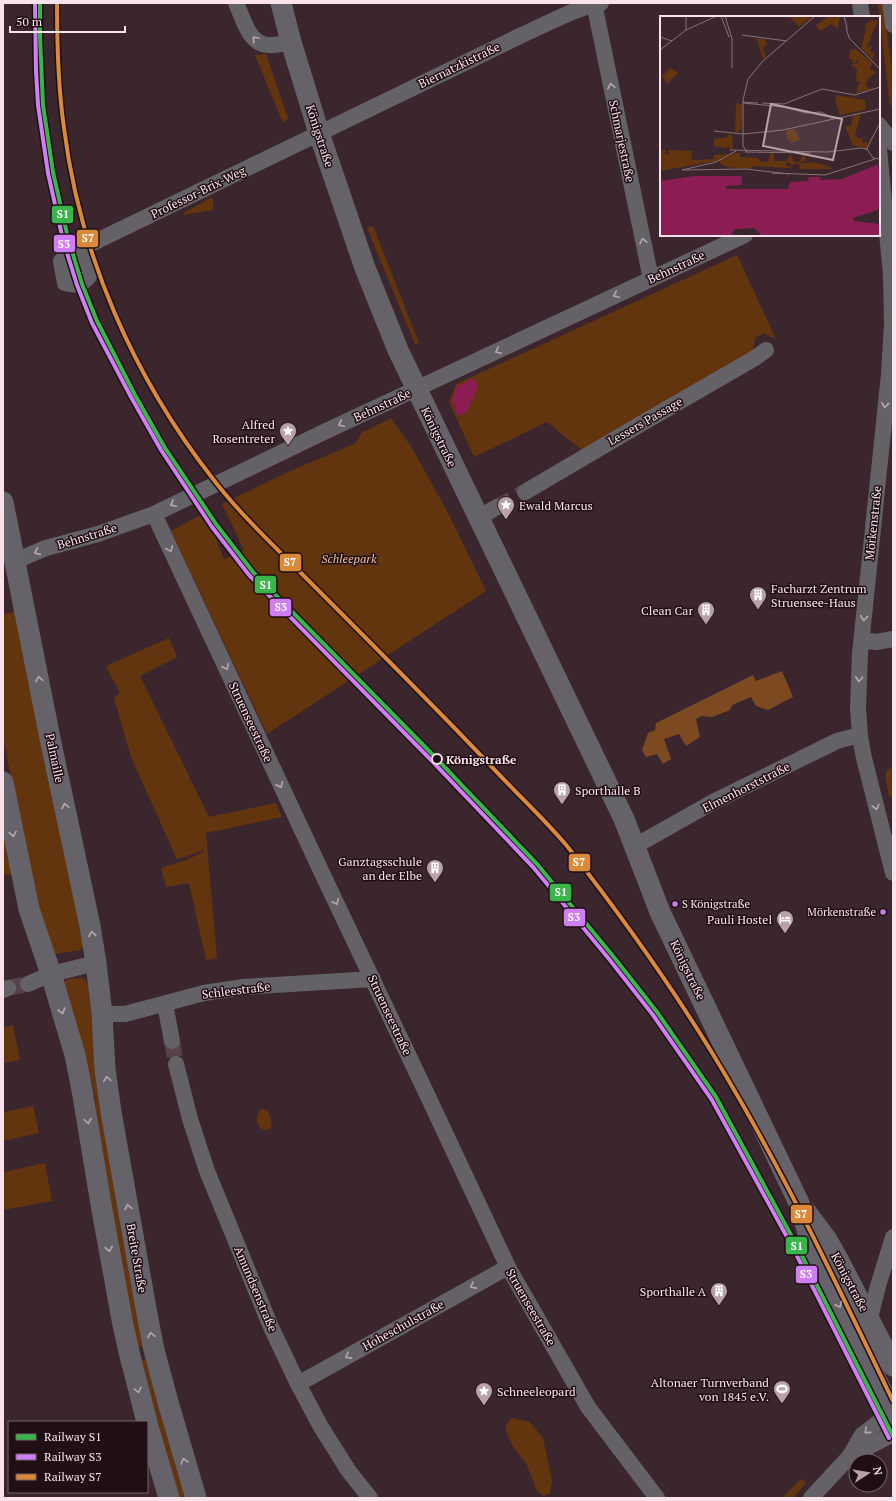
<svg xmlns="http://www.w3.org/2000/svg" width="896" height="1501" viewBox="0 0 896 1501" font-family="'PT Serif',serif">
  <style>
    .green { fill: #63350e }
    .forest { fill: #7c4921 }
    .water { fill: #8c1d52 }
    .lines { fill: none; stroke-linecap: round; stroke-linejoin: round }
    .minor-tunnel { stroke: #58424a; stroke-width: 16; stroke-dasharray: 16 8; stroke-linecap: butt }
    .minor { stroke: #646267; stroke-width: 16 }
    .major { stroke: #666269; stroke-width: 21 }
    .rail-1-casing { stroke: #1f0f15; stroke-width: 7 }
    .rail-2-casing { stroke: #1f0f15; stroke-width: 7 }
    .rail-3-casing { stroke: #1f0f15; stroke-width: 7 }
    .rail-1 { stroke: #39b64a; stroke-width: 4 }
    .rail-2 { stroke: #cf7ef6; stroke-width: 4 }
    .rail-3 { stroke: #d98938; stroke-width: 4 }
    .oneway { stroke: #b8a9b0 }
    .stop-dot { fill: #1f0f15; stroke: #fce3eb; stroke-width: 2 }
    .bus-dot { fill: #c483df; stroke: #1f0f15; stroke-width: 1.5 }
    .labels { text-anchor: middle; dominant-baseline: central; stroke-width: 3; stroke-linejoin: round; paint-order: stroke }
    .bus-label { font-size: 11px; fill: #fce3eb; stroke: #1f0f15; text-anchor: start }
    .street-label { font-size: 12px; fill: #fce3eb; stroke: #1f0f15 }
    .poi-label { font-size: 12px; fill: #fce3eb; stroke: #1f0f15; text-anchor: end }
    .park-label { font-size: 12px; font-style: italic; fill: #f3c09b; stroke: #1f0f15 }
    .stop-label { font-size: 12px; font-weight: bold; fill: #fce3eb; stroke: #1f0f15; text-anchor: start }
    .inset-river { fill: none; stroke: #8c1d52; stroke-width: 2 }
    .inset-road { fill: none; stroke: #88727a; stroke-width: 1 }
    .view { fill: #b8a1a9; fill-opacity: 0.15; stroke: #b8a1a9; stroke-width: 2 }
    .inset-edge { fill: none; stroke: #fce3eb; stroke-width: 2 }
    .line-badge { stroke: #1f0f15; stroke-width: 1.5 }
    .badge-label { font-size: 11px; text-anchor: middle; font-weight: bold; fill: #fff }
  </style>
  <rect width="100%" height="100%" fill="#3b262e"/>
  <path class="green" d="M878 3H883L893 78V105L890 106Z
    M266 54 288 118 283 123 255 55Z
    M213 197V210L184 215 185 212Z
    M373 226 419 343 415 344 367 228Z
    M737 255 776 339 764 333 755 338 752 354 583 451 547 422 474 457 449 402 456 384Z
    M391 418 412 448 447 511 486 591 267 734 171 531 208 511 219 533 216 539 224 559 244 550 222 504 286 473 356 443 361 433Z
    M15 612 84 944 81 950 55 954 36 904 3 737V614Z
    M169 638 177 657 140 676 209 817 276 803 282 817 206 833 217 958 206 960 189 883 166 887 161 868 187 860 203 852 204 845 202 851 177 859 131 757 114 698 120 693 106 666Z
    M893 768V797L889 796 885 776 888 769Z
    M3 840 7 844 13 874 3 875Z
    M81 978 86 980 88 986 99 1086 145 1346 138 1347 124 1279 97 1127 95 1097 86 1059 63 983 67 979Z
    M13 1025 20 1060 3 1063V1028Z
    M33 1106 39 1133 3 1141V1112Z
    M261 1109 267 1110C285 1141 244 1132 261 1109Z
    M45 1163 52 1201 3 1210V1170L4 1172Z
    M149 1359 186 1498H180L166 1453 142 1360Z
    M512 1418 530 1422 543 1438 552 1481 550 1493 544 1496 537 1491 527 1465 512 1445 505 1429 507 1424Z
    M801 1479 806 1483 793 1498H782Z"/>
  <path class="forest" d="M782 671 793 697 768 710 756 706 751 697 732 705 730 710 712 717 701 716 696 719 700 737 686 746 679 734 664 739 671 759 663 764 657 754 646 757 642 750 648 733 655 730 656 723 753 675 756 681Z"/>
  <path class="water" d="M474 378 478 387 466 413 458 416 452 401 457 386Z"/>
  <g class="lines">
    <path class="minor-tunnel" d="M497 507 525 492
      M8 988 28 984
      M172 1041 176 1064"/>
    <path class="minor" d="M236 3C244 20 249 47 272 45 278 45 285 43 291 42
      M594 3 651 279
      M860 3 862 17
      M890 3 893 25
      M879 125 893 143
      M879 149 891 275 892 324 889 374 860 654 858 707 860 737 864 758 893 873
      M78 251 86 261 89 276C82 285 76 286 65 283L61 261 68 255 524 34C545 25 579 6 601 3
      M525 492 651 418 755 358 766 350
      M154 514 322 873 432 1105 508 1267 588 1407 657 1498
      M478 518 497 507
      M15 561 46 548 98 534 154 514 324 432 745 235
      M862 640 876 642 893 639
      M635 846 713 802 837 741 852 737H860
      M28 984 51 974 96 963
      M3 990 8 988
      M165 1004 172 1041
      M102 1014H125L204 993 243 987 373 979
      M176 1064 190 1119 207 1171 271 1327 298 1384 321 1427 348 1470 370 1498
      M868 1326 878 1286 893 1237
      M298 1384 508 1267
      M849 1457 893 1434
      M811 1498 849 1457 862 1435 875 1425 893 1412"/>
    <path class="major" d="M281 3 291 42 319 133 365 268 398 350 624 819 660 912 799 1203 812 1246 817 1259 893 1414
      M3 502 51 743 90 926 96 963 102 1014 105 1069 111 1112 147 1314 154 1350 168 1402 196 1498
      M3 782 29 909 51 974 75 1055 82 1090 102 1210 123 1325 130 1356 147 1422
      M807 1213 827 1240 839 1261 893 1366
      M147 1423 169 1498"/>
    <defs>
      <path id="rail-1" d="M40 3V37L43 105 53 172 68 238 82 284 97 321 135 395 165 448 216 524 253 572 437 759 537 864 613 956 657 1012 716 1097 797 1246 893 1436"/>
      <path id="rail-2" d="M35 3 36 71 38 105 48 173 63 240 77 285 92 323 131 397 161 450 212 527 249 575 433 762 533 867 609 959 653 1015 712 1100 793 1248 889 1438"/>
      <path id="rail-3" d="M57 3C57 45 58 87 64 128 80 256 134 378 213 479 240 514 273 545 304 576 346 618 387 659 428 701 458 731 486 761 515 791 533 809 551 827 567 846 627 923 684 1003 733 1088 792 1189 842 1295 893 1401"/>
    </defs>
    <use href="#rail-1" class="rail-1-casing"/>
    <use href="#rail-2" class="rail-2-casing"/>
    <use href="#rail-3" class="rail-3-casing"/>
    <use href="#rail-1" class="rail-1"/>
    <use href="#rail-2" class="rail-2"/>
    <use href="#rail-3" class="rail-3"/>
  </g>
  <defs><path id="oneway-chevron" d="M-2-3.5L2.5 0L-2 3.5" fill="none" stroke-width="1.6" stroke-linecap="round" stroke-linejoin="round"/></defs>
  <g class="oneway">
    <use href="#oneway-chevron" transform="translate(255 39) rotate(-133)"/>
    <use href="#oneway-chevron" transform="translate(611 86) rotate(-102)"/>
    <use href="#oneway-chevron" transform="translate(643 241) rotate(-102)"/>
    <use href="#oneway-chevron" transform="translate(616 295) rotate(155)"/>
    <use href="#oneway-chevron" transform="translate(498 351) rotate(155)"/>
    <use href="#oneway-chevron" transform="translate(885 405) rotate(96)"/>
    <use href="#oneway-chevron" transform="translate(341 424) rotate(155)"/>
    <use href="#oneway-chevron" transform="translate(173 504) rotate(153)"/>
    <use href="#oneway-chevron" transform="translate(170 549) rotate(65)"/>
    <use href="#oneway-chevron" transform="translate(37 552) rotate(156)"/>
    <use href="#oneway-chevron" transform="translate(864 618) rotate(95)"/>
    <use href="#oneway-chevron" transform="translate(226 667) rotate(65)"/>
    <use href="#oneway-chevron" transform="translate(39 679) rotate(-101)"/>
    <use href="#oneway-chevron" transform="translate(859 679) rotate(93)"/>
    <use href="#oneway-chevron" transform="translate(280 785) rotate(65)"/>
    <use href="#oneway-chevron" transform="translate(65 806) rotate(-102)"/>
    <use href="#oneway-chevron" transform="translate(876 807) rotate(76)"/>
    <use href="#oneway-chevron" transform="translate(13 834) rotate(79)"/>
    <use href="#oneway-chevron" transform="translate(336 902) rotate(65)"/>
    <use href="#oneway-chevron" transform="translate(92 934) rotate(-99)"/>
    <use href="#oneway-chevron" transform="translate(62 1011) rotate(74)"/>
    <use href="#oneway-chevron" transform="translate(107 1079) rotate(-98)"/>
    <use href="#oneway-chevron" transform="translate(88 1121) rotate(81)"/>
    <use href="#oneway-chevron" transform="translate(128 1207) rotate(-100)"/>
    <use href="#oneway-chevron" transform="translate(109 1249) rotate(80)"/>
    <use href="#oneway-chevron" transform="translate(473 1286) rotate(151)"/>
    <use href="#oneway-chevron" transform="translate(839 1305) rotate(64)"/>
    <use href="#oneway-chevron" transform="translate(151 1335) rotate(-102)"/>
    <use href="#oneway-chevron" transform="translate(348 1356) rotate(151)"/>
    <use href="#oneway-chevron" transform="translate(138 1390) rotate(76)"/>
    <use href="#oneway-chevron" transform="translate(867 1431) rotate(139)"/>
    <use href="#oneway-chevron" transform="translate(184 1461) rotate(-106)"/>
  </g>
  <defs>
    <symbol id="sight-pin" viewBox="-11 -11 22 30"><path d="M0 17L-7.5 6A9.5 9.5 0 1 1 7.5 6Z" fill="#b8a1a9" stroke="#1f0f15"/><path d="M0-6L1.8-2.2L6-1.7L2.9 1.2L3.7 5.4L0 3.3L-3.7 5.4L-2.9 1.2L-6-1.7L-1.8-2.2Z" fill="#fff"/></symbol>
    <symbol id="building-pin" viewBox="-11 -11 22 30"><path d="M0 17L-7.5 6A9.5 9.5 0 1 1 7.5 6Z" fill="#b8a1a9" stroke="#1f0f15"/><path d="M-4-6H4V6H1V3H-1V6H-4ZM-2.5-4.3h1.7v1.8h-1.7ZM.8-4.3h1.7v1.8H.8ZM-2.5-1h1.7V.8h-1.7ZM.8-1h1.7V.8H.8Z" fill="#fff"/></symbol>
    <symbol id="hotel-pin" viewBox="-11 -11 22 30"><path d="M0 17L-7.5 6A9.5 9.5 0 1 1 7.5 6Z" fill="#b8a1a9" stroke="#1f0f15"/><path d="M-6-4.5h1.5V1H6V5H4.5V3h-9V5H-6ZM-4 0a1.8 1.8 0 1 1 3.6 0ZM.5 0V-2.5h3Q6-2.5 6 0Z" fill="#fff"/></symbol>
    <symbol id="stadium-pin" viewBox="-11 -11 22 30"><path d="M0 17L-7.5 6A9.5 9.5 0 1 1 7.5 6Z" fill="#b8a1a9" stroke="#1f0f15"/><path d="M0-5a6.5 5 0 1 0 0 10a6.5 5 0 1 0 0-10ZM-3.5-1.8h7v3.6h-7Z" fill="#fff"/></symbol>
  </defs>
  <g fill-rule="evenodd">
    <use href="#sight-pin" x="278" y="421" width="20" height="27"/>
    <use href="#sight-pin" x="496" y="495" width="20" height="27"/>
    <use href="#building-pin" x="748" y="585" width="20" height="27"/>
    <use href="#building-pin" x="696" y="600" width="20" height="27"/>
    <use href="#building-pin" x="552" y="780" width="20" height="27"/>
    <use href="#building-pin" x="425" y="858" width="20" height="27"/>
    <use href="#hotel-pin" x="775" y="909" width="20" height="27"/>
    <use href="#building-pin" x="709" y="1281" width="20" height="27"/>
    <use href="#stadium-pin" x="772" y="1379" width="20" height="27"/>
    <use href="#sight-pin" x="474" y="1381" width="20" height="27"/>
  </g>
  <circle class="stop-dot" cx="437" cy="759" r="5"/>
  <g class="bus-dot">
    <circle cx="675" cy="904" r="3.5"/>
    <circle cx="883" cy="912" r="3.5"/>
  </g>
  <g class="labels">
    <g class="bus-label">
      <text x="682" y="904">S Königstraße</text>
      <text x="876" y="912" text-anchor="end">Mörkenstraße</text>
    </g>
    <g class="street-label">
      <text transform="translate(459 65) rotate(-26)">Biernatzkistraße</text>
      <text transform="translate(320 136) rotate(72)">Königstraße</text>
      <text transform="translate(622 141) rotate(78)">Schmarjestraße</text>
      <text transform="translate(198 192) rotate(-26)">Professor-Brix-Weg</text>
      <text transform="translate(676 267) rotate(-25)">Behnstraße</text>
      <text transform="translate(382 405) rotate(-25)">Behnstraße</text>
      <text transform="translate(645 421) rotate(-30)">Lessers Passage</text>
      <text transform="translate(439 437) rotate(64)">Königstraße</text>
      <text transform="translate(873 523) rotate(-84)">Mörkenstraße</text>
      <text transform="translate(87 536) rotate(-17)">Behnstraße</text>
      <text transform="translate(251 722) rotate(65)">Struenseestraße</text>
      <text transform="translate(55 758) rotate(78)">Palmaille</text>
      <text transform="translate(746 787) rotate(-27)">Elmenhorststraße</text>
      <text transform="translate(688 970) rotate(64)">Königstraße</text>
      <text transform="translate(236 990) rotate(-7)">Schleestraße</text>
      <text transform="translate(390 1015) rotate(65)">Struenseestraße</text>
      <text transform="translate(137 1258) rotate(80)">Breite Straße</text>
      <text transform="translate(850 1282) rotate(62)">Königstraße</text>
      <text transform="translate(256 1289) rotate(67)">Amundsenstraße</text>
      <text transform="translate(531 1307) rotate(60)">Struenseestraße</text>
      <text transform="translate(403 1325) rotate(-29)">Hoheschulstraße</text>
    </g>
    <g class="poi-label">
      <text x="275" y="424">Alfred<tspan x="275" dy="14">Rosentreter</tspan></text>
      <text x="519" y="505" text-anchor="start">Ewald Marcus</text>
      <text x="771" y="588" text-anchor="start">Facharzt Zentrum<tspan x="771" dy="14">Struensee-Haus</tspan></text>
      <text x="693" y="610">Clean Car</text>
      <text x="575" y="790" text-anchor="start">Sporthalle B</text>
      <text x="422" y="861">Ganztagsschule<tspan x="422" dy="14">an der Elbe</tspan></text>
      <text x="772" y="919">Pauli Hostel</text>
      <text x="706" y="1291">Sporthalle A</text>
      <text x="769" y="1382">Altonaer Turnverband<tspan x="769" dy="14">von 1845 e.V.</tspan></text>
      <text x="497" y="1391" text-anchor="start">Schneeleopard</text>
    </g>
    <g class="park-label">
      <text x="349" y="558">Schleepark</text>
    </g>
    <g class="stop-label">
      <text x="446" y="759">Königstraße</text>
    </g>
  </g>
  <g transform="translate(660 16)">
    <rect width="220" height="220" fill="#3b262e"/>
    <path d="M129 0H147L150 2 139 11ZM180 0 178 13 171 8 160 15 156 9 168 1ZM211 4 218 5 210 22 216 25 210 23 206 34 209 30 212 31 210 35 215 38 212 43 201 32 206 13 204 10ZM97 23H105L107 28 103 32 106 42 103 43ZM196 33 212 47 210 53 216 56 207 64 206 70 211 73 193 78 197 76 198 68 202 67 196 65 197 53 192 50V48H198V44H195L197 48 192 47 193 44 189 42 190 34ZM11 52 18 57 7 68 2 60ZM176 79 205 84 206 93H208L180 99 175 85ZM76 87 83 89 81 114 77 116H75ZM201 97 195 120 200 123 203 121 202 126 208 127 207 132 193 130 185 110H191L193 99ZM135 113 140 124 129 127 131 124H128L126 115ZM68 118 72 119 73 133H82H72L66 130V132L54 130V123L67 121ZM0 134H6L4 138H9L8 134 32 135 31 143 34 144 54 143V139L70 138 56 145 0 155ZM75 137H80V141L98 142 101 146H108L110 137H114V145H127L130 138 134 146H139L144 138 146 145 133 149 126 146V150L136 151 127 152 93 150 91 153 66 151 60 147V144ZM155 146 172 152V153H140L139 148Z" fill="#63350e"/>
    <path d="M216 149 220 150V193L193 202 194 205 220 208V220H102L94 212 76 213 72 216 73 220 0 219V165L34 160H82V169L66 170V173H128L130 166 148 165 149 161H160L161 164 182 163Z" fill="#8c1d52"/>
    <path class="inset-river" d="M206 162 211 168 219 170M200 163 209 171 220 170M79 175 88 183 98 186 158 184 199 175 205 169V161M198 176 201 164M81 177 95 185M0 188 61 186 76 181 79 175M181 188 220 175M178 190 176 206 182 220M0 195 52 199 129 198 162 193 220 177M79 198 75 193 79 176M81 200 93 204 99 209 98 214M55 203 84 201M49 220 51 205 76 185"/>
    <path class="inset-road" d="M26 0V14M61 0 69 21M65 0 72 23V52M184 0 187 12M186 11 189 22 220 53M82 19 127 25M0 21 12 25M0 34 26 14 57 0M162 73 195 79 220 71M83 86 98 87M83 87 124 91 146 97 161 96 173 102M102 87 124 88 162 73M54 115 83 118M83 118 123 114 220 93M70 134 167 136 201 132 207 133 213 142 220 143M206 134 220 107M76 135 56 146 22 154 85 153 130 158M85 136 151 137M87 136 83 130V84L88 63 103 45 155 0M112 157 165 159 215 143"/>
    <path class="view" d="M111 88 182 103 173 144 103 130Z"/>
    <rect width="220" height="220" class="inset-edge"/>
  </g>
  <g class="line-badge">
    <rect x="51" y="205" width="23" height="19" rx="4" fill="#39b64a"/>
    <rect x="76" y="229" width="23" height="19" rx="4" fill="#d98938"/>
    <rect x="53" y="234" width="23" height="19" rx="4" fill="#cf7ef6"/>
    <rect x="279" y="553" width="23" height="19" rx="4" fill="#d98938"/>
    <rect x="254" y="575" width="23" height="19" rx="4" fill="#39b64a"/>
    <rect x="269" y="598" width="23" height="19" rx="4" fill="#cf7ef6"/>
    <rect x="568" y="853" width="23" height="19" rx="4" fill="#d98938"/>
    <rect x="549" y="883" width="23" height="19" rx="4" fill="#39b64a"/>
    <rect x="563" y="908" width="23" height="19" rx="4" fill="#cf7ef6"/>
    <rect x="790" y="1204" width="23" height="20" rx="4" fill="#d98938"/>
    <rect x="785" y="1236" width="23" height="19" rx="4" fill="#39b64a"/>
    <rect x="795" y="1265" width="23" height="19" rx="4" fill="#cf7ef6"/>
  </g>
  <g class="badge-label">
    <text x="63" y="218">S1</text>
    <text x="88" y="242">S7</text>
    <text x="64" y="248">S3</text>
    <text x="290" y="566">S7</text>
    <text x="266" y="589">S1</text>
    <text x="281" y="611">S3</text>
    <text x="579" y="866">S7</text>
    <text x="561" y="896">S1</text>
    <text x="574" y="921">S3</text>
    <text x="801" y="1218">S7</text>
    <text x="797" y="1250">S1</text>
    <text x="806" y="1278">S3</text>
  </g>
  <rect width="896" height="1501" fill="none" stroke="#fce3eb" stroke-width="8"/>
  <rect x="8" y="1421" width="140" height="72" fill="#1f0f15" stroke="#77646b"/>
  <rect x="16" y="1434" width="20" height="6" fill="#39b64a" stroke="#77646b"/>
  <text x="44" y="1441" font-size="12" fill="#fce3eb">Railway S1</text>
  <rect x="16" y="1454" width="20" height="6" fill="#cf7ef6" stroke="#77646b"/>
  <text x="44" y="1461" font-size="12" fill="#fce3eb">Railway S3</text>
  <rect x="16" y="1474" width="20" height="6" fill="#d98938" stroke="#77646b"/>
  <text x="44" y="1481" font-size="12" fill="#fce3eb">Railway S7</text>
  <g transform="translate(868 1473) rotate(78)"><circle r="19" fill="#1f0f15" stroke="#77646b"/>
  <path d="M0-3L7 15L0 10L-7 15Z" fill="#b8a1a9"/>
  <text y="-6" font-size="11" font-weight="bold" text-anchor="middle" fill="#fce3eb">N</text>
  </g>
  <path d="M10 26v6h115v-6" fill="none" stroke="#fce3eb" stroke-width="2"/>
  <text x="16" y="26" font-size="12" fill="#fce3eb" stroke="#1f0f15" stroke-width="3" paint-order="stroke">50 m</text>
</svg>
